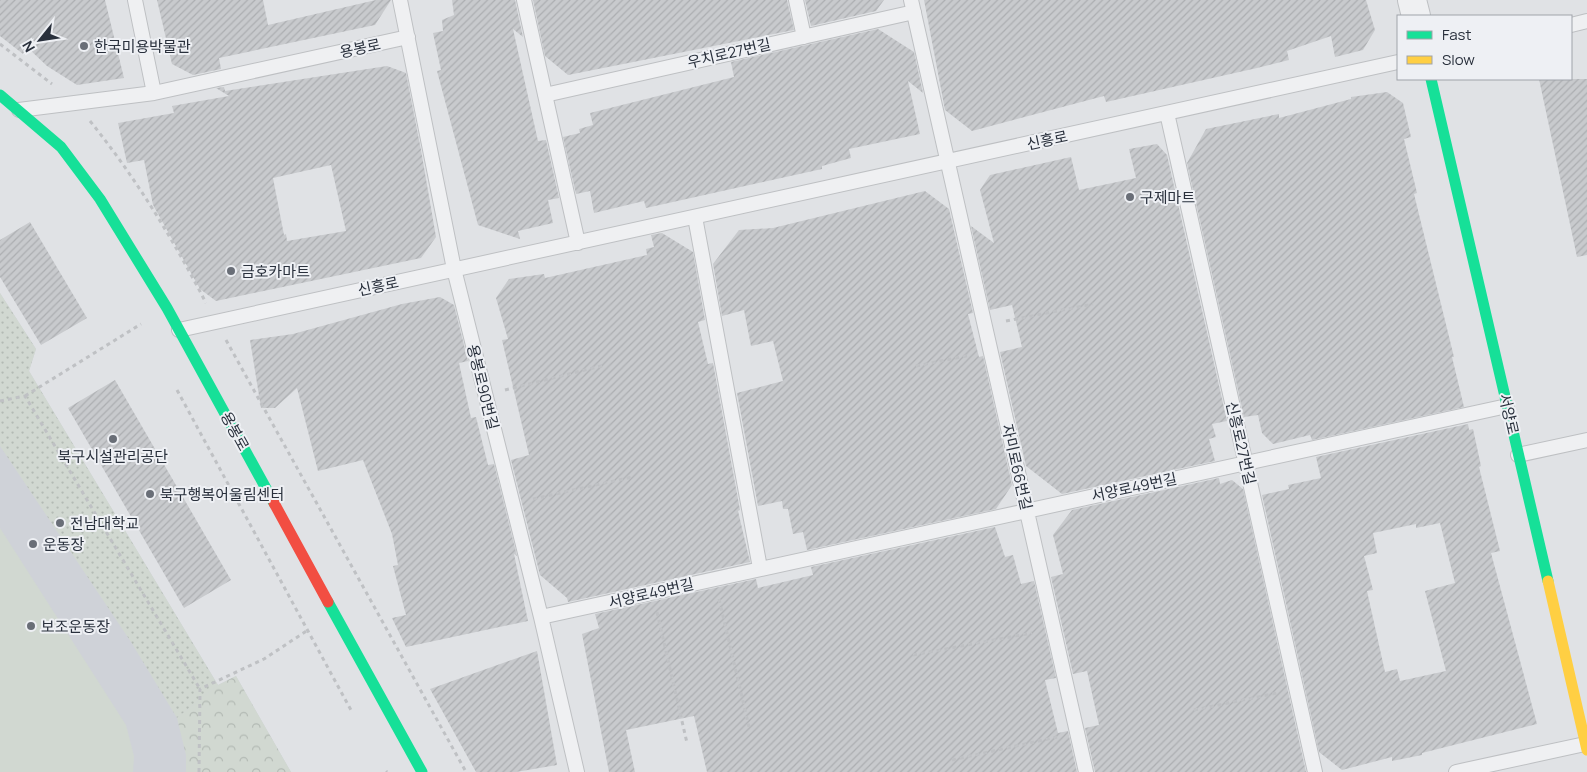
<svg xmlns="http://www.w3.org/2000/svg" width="1587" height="772" viewBox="0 0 1587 772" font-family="Manrope,'Noto Sans KR',sans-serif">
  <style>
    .built { fill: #cfd2d8 }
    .grass { fill: url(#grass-dots) }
    .park { fill: url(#park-crowns) }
    .pitch { fill: #d1d8d1 }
    .building { fill: url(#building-hatch); fill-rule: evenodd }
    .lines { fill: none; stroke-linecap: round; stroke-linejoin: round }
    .lane-casing { stroke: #bec0c3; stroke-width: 16 }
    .street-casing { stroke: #bec0c3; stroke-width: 30 }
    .path { stroke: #bfc1c4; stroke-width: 3; stroke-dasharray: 4 4; stroke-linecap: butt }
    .lane { stroke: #eff0f2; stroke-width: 14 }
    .street { stroke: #eff0f2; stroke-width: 28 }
    .fast { stroke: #16e098; stroke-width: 11 }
    .slow { stroke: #ffcf43; stroke-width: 11 }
    .jam { stroke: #f24e42; stroke-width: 11 }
    .poi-dot { fill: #696e77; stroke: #eef0f4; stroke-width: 2 }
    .labels { text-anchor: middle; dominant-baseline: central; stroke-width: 4; stroke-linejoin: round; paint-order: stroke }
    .poi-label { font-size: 15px; fill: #29303c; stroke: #eef0f4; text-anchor: start }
    .street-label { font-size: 15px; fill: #29303c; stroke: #eef0f4 }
  </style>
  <defs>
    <pattern id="grass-dots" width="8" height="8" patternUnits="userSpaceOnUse" patternTransform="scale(1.25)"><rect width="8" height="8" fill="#d1d8d1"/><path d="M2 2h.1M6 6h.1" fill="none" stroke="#b3bab4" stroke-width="1.8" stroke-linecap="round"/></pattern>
    <pattern id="park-crowns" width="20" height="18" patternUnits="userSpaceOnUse" patternTransform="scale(1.25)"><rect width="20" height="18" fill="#d1d8d1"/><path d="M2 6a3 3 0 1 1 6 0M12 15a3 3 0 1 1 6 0" fill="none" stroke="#b3bab4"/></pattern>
    <pattern id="building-hatch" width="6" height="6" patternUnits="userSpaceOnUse" patternTransform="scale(1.25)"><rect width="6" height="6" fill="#c8cacd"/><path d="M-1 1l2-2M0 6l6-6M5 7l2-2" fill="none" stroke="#acaeb1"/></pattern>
  </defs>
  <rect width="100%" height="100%" fill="#e0e2e5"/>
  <path class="built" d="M0 293 36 349 29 371 218 685 236 676 291 772H0Z"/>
  <path class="grass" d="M0 293 36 349 29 371 218 685 177 718 131 642 0 446Z"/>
  <path class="park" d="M236 676 291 772H186V755L177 718 218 685Z"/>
  <path class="pitch" d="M0 528 126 725 134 756 133 772H0Z"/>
  <path class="building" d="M0 0H105L124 78 77 85 47 66 28 48 23 54 0 36Z
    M157 0H263L268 25 376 0H391L375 25 219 58 221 69 193 75 172 64Z
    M452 0H515L523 37 513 29 538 141 546 140 559 198 548 200 553 223 518 231 520 239 478 225 437 71 441 70 433 33 443 31 442 20 454 15Z
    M533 0H787L794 30 568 75 545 56Z
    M805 0H884L876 11 811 26Z
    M924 0H1366L1375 30 1363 50 1335 57 1331 36 1287 51 1289 60 1257 68 1106 102 1104 96 972 131 945 110Z
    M878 29 914 52 923 93 908 81 920 134 849 149 851 158 822 166V169L646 208 644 201 594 213 590 191 576 194 563 137 580 133 579 129 593 125 590 113 734 77 731 62Z
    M387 66 406 73 421 150 436 237 421 258 216 301 200 289 153 205 144 160 127 163 118 123 174 113 172 106 229 96 216 88 224 87 225 91ZM331 165 346 231 287 241 286 234 284 235 273 178Z
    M1539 79H1587V255L1577 257Z
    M1387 92 1403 103 1411 137 1404 139 1417 193 1414 194 1454 357H1452L1464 407 1312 440 1310 435 1273 444 1262 433 1258 415 1244 417 1187 163 1206 129 1279 114V118L1351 99V97Z
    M1157 144 1167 155 1227 421 1212 424 1216 437 1209 439 1215 461 1062 494 1026 466 1000 352 1022 347 1012 305 990 310 971 226 994 243 980 190 990 175 1071 157 1079 190 1136 178 1129 149Z
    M925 191 949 209 973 313 968 314 979 357 983 356 1012 485 996 509 807 550 803 532 793 534 788 509H783L782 501 758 506 737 393 783 381 773 341 751 346 744 310 722 316 713 264 739 230 773 228Z
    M30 222 87 318 41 345 0 277V240Z
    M662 233 693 252 705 320 698 322 708 364 713 363 740 510 738 511 750 562 568 602 567 598 540 575 511 460 529 455 502 340 508 339 496 298 509 279 544 274 545 278 647 255 646 249 654 247 651 235Z
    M440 297 454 305 468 361 459 363 471 418 476 417 488 465 494 464 517 556 514 554 528 621 406 647 392 618 406 615 393 566 398 565 392 534 363 460 318 471 297 388 275 408H261L250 340 293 334 402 304Z
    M115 380 231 580 184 608 68 408Z
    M1468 424 1469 430 1473 429 1481 466 1479 467 1500 551 1491 553 1537 724 1422 753V755L1392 761V757L1342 770 1319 752 1262 495 1289 489 1288 485 1321 478 1316 457ZM1440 523 1455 583 1425 591 1446 671 1400 681 1397 669 1385 672 1367 591 1373 590 1364 556 1377 553 1373 533 1416 524V528Z
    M1219 478 1220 484 1232 480 1243 489 1306 772H1095L1085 728 1099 725 1087 671 1073 674 1051 577 1063 574 1053 535 1072 510Z
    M995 527 1005 557 1013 555 1021 584 1034 581 1056 678 1045 680 1058 733 1068 731 1077 772H707L694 716 626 730 635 772H609L582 634 599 628 595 614 756 579 758 588 813 575 811 567Z
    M537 651 557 765 516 772H476L430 689Z"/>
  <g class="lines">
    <defs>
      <path id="lane" d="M135 0 154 93
        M400 0 454 269 541 617 577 772
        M524 0 578 243
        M796 0 804 37
        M911 0 1086 772
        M1571 25 1587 21
        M545 95 914 12
        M19 110 154 93 408 37
        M1167 113 1315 772
        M695 217 760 568
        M179 330 1398 62
        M1518 455 1587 440
        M541 617 1507 406
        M1456 772 1585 744"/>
      <path id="street" d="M1412 0 1416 16"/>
    </defs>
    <use href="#lane" class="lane-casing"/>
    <use href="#street" class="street-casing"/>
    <path class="path" d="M0 44 52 84
      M90 121C136 178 173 239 206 303
      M1006 321 1093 304
      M226 340 466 772
      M916 366 971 355
      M177 390 352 712
      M505 390 605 365
      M25 396 141 324
      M0 401 25 396 200 689
      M533 499 632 477
      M719 599 749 727
      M657 612 687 743
      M913 655 1032 633
      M1194 710 1277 693
      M952 760 1057 737
      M386 771 387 772
      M199 772 200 689 264 659 308 630"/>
    <use href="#lane" class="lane"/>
    <use href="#street" class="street"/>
    <path class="fast" d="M1431 79 1548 581
      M0 95 61 147 100 199 167 308 274 503
      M328 602 422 772"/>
    <path class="slow" d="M1548 581 1587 750"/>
    <path class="jam" d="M274 503 328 602"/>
  </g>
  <g class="poi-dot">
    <circle cx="84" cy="46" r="5"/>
    <circle cx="1130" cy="197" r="5"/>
    <circle cx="231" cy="271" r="5"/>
    <circle cx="113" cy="439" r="5"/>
    <circle cx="150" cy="494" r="5"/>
    <circle cx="60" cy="523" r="5"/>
    <circle cx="33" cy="544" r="5"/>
    <circle cx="31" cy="626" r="5"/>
  </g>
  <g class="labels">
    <g class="poi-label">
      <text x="94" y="46">한국미용박물관</text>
      <text x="1140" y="197">구제마트</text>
      <text x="241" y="271">금호카마트</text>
      <text x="113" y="456" text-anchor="middle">북구시설관리공단</text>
      <text x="160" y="494">북구행복어울림센터</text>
      <text x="70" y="523">전남대학교</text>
      <text x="43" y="544">운동장</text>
      <text x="41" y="626">보조운동장</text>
    </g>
    <g class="street-label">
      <text transform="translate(360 48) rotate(-12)">용봉로</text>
      <text transform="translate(729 53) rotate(-13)">우치로27번길</text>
      <text transform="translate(1047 140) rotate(-12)">신흥로</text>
      <text transform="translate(378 286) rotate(-12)">신흥로</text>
      <text transform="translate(483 387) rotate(76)">용봉로90번길</text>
      <text transform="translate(1509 414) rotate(77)">서양로</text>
      <text transform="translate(235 431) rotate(61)">용봉로</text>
      <text transform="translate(1241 443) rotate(77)">신흥로27번길</text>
      <text transform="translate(1017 467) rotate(77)">자미로66번길</text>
      <text transform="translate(1134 487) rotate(-12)">서양로49번길</text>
      <text transform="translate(651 593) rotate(-13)">서양로49번길</text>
    </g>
  </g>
  <rect x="1397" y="15" width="175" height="65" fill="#eef0f4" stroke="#9fa3aa"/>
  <rect x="1407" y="31" width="25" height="8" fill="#16e098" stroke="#9fa3aa"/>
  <text x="1442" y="40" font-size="15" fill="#29303c">Fast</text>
  <rect x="1407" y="56" width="25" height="8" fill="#ffcf43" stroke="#9fa3aa"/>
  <text x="1442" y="65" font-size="15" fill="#29303c">Slow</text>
  <g transform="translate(40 40) rotate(240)" stroke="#eef0f4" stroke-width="4" paint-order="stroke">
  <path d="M0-4L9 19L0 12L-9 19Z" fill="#29303c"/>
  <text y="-8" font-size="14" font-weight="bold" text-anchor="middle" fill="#29303c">N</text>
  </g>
</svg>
